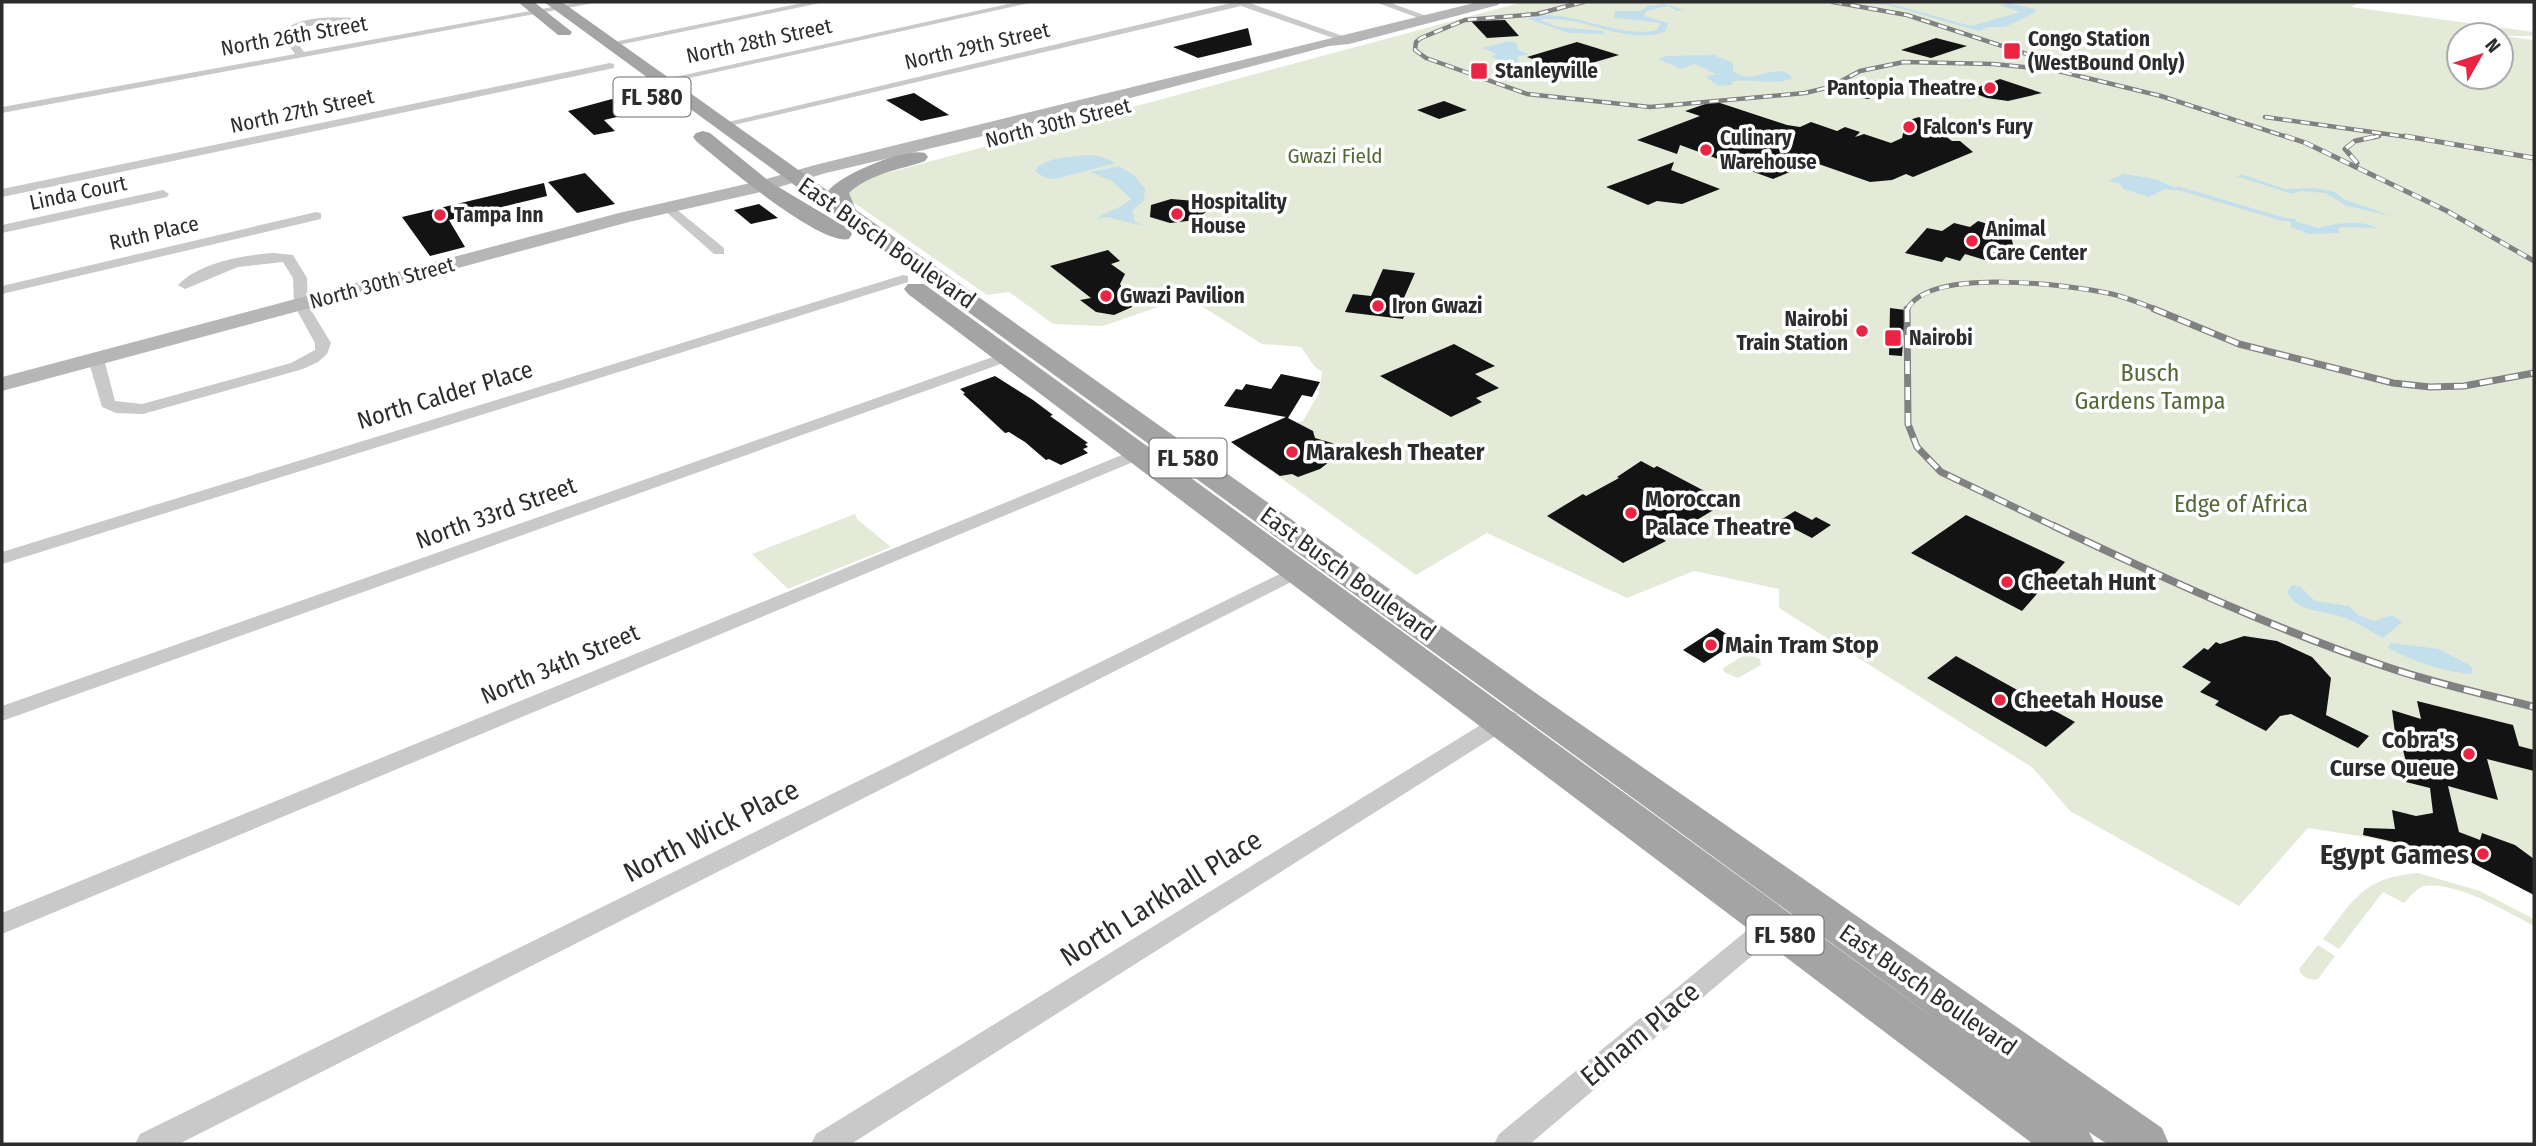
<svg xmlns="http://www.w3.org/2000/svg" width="2536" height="1146" viewBox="0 0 2536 1146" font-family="'Fira Sans Condensed',sans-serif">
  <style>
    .green { fill: #e3ebd8; fill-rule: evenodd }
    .water { fill: #c3dfec }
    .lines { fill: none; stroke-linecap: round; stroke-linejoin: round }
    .stream { stroke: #c3dfec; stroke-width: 3.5 }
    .building { fill: #131313 }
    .street { fill: #c9c9c9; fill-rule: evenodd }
    .secondary { fill: #b6b6b6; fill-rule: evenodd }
    .primary { fill: #a4a4a4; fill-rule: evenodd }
    .rail-far3-casing { stroke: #818181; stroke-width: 4.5 }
    .rail-far2-casing { stroke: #818181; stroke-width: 5 }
    .rail-far1-casing { stroke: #818181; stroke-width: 7 }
    .rail-casing { stroke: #818181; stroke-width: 8 }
    .rail-far3 { stroke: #fff; stroke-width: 2.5; stroke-dasharray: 9; stroke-linecap: butt }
    .rail-far2 { stroke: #fff; stroke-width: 3.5; stroke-dasharray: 10; stroke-linecap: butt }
    .rail-far1 { stroke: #fff; stroke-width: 4.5; stroke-dasharray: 13; stroke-linecap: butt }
    .rail { stroke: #fff; stroke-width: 5; stroke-dasharray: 17; stroke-linecap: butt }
    .poi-dot { fill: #ec2443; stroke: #fff; stroke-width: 2.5 }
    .labels { text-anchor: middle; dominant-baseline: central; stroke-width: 7; stroke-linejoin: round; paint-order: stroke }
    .far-street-label { font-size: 21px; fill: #2c2c2c; stroke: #fff }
    .far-poi-label { font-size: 21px; font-weight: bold; fill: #2c2c2c; stroke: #fff; text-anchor: start }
    .far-park-label { font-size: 21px; fill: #536938; stroke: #fff }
    .shield { fill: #fff; stroke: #6b6b6b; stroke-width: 2 }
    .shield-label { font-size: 23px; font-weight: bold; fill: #2c2c2c }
    .street-label { font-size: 24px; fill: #2c2c2c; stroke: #fff }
    .park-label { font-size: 24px; fill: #536938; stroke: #fff }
    .poi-label { font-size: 24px; font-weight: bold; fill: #2c2c2c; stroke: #fff; text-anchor: start }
    .near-street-label { font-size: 28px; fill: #2c2c2c; stroke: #fff }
    .near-poi-label { font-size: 28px; font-weight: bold; fill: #2c2c2c; stroke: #fff; text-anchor: end }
  </style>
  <rect width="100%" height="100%" fill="#fff"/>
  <path class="green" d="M1523 2H2361L2351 7 2534 32V36H2503L2534 40V893L2485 867 2372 838 2308 828 2239 906 2070 811 2033 768 1779 608V589L1694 571 1627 598 1487 533 1416 575 1232 443 1303 421 1319 393 1322 372 1314 366 1301 347 1262 344 1187 297 1103 326 1053 324 1009 292 987 295 847 198 851 186 872 177ZM2459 35H2501V77H2459Z
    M855 514 857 519 891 547 788 589 752 554Z
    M1748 653 1760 659 1761 665 1738 678 1724 672 1723 668Z
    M2418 873 2480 891 2534 919V926C2508 912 2456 881 2425 886 2416 888 2410 897 2404 903L2383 892 2339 949 2323 939C2355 899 2362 878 2418 873Z
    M2318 945 2335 956 2318 979C2310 981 2301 977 2299 969Z"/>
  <path class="water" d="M1858 2H1884L1971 26 2020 12 2000 5 2009 3 2034 9 2036 12 2005 27H1988L1979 31 1888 5Z
    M1665 4 1684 10 1677 11 1668 6 1646 11 1644 16 1668 23 1665 32C1624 46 1581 13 1540 20L1558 27 1602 31 1605 34 1568 33 1528 19C1559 3 1617 40 1657 30L1660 23 1616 18 1614 17 1615 11H1640L1648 6Z
    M1509 41 1517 43 1518 50 1529 54 1517 57 1520 66H1517V68H1505L1504 63 1491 56 1497 54 1482 48Z
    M1714 55 1733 63V71C1753 88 1775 59 1793 78 1773 87 1752 77 1732 82L1731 85 1718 86 1706 77 1716 74 1695 64 1681 69 1658 59 1666 56Z
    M1087 155 1099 156 1116 163 1055 179 1045 178 1035 171C1043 157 1072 157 1087 155Z
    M1119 166 1135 176 1145 189 1144 200 1132 211 1135 222 1147 227 1108 217 1097 219C1107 210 1122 209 1131 199L1112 181 1090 172Z
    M2123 174 2155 179 2182 191 2165 189 2149 197 2123 189 2120 184 2108 181Z
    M2243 175 2285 189 2315 188 2335 192 2345 200 2392 216 2347 206 2325 193 2301 191 2292 194 2236 176Z
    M2283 218 2295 219 2297 222 2319 228C2334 223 2362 219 2377 228L2343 227 2338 229 2340 233 2309 234 2291 227V222L2281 220Z
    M2292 585 2301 587 2315 601 2349 606 2358 615 2374 621 2392 615 2402 622 2383 638C2371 632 2360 624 2348 619 2329 610 2297 614 2287 592Z
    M2391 643 2439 649 2471 666 2473 674C2444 672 2411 661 2387 647Z"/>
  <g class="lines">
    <path class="stream" d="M2178 188 2282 219"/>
  </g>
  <path class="building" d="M1505 20 1519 36 1487 38 1471 21Z
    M1248 28 1252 45 1198 58 1173 47Z
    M1936 38 1967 46 1931 58 1901 50Z
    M1577 42 1619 55 1592 63 1576 62 1558 68 1527 57Z
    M2000 79 2042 93 2008 101 1987 98 1968 91Z
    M1870 80H1903L1869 99 1861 98 1843 85Z
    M914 93 949 115 921 121 886 100Z
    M612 99 630 114 604 120 615 131 594 135 568 111Z
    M1444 101 1467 110 1439 119 1417 110Z
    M1714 101 1787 125 1800 127 1811 122 1837 131 1845 127 1860 132 1855 137 1864 134 1891 143 1902 138 1906 121 1919 117 1952 141H1960L1973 152 1913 177 1906 174 1892 180 1870 182 1813 162 1773 179 1680 145 1677 154 1637 140 1700 116 1685 111Z
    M1674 162 1671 170 1720 189 1682 204 1657 201 1648 205 1606 187Z
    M585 173 615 204 577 213 548 182Z
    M544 183 547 196 449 220 465 247 430 256 402 217Z
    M1171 199 1196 201 1207 211 1196 220 1170 223 1150 217 1151 205Z
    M759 204 778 218 751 224 734 210Z
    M1978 221 2010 231 2016 258 1989 255 1985 260 1965 254 1960 261 1946 257 1942 262 1905 253 1927 228 1942 231 1954 223 1970 227Z
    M1108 250 1120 261 1111 264 1125 274 1120 284 1132 307 1114 315 1096 312 1080 300 1091 298 1050 266Z
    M1383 269 1415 273 1403 300 1410 301 1403 319 1345 312 1353 294 1371 296Z
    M1890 308 1905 310 1902 356 1889 355Z
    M1454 344 1495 366 1475 374 1499 388 1476 398 1482 402 1451 417 1380 376Z
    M1281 374 1320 382 1312 397 1302 395 1288 418 1313 431 1315 438 1332 443 1342 452 1320 469 1298 477 1292 474 1280 476 1231 442 1286 417 1224 406 1236 389 1242 390 1246 384 1271 389Z
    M995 376 1033 400 1053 415 1050 416 1088 443 1085 444 1088 447 1083 449 1088 453 1061 465 1049 459 1046 460 1025 442 1009 432 1005 433 963 394 965 393 960 389Z
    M1641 461 1654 468 1657 466 1714 496 1710 498 1722 505 1695 521 1691 519 1660 537 1666 541 1623 563 1547 516 1583 494 1586 496 1619 478 1617 477Z
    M1795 511 1812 520 1816 517 1831 525 1812 538 1779 521Z
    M1966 515 2065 562 2022 611 1911 553Z
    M1717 628 1738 641 1704 663 1683 650Z
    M2244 636 2277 641 2312 657 2331 678 2326 715 2369 736 2358 748 2291 714 2280 716 2266 731 2215 705 2219 701 2200 692 2211 682 2182 667 2204 648 2208 650 2216 642 2220 644Z
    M1956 656 2075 722 2046 747 1927 678Z
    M2417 701 2513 725 2519 746 2534 750V771L2487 759 2498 800 2448 786 2459 832 2480 840 2482 833 2515 845 2534 859V895L2461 857 2458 861 2430 850 2363 835 2364 828 2395 829 2392 810 2416 816 2433 813 2430 788 2402 781 2409 774 2399 734 2395 733 2392 710 2421 719Z"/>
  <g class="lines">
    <path class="street" d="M580 2H599L2 113V107L295 54 280 33C302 13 337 18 364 18L369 21 364 24C340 24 312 20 291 34L304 52Z
      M807 2H825L609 47 604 44Z
      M1017 2H1034L662 84 657 81Z
      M1235 2H1247L1354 40 1345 42 1241 6 721 128 715 125Z
      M1375 2H1388L1435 19 1427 21Z
      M610 63 614 64V68L2 197V189Z
      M163 190 169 194 167 197 2 233V225Z
      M670 204 724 248V254H714L665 211 664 208Z
      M316 212 321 213V219L2 294V286Z
      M274 253 293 255 307 278 308 305 331 343 327 354 318 362 303 369 143 414 116 413 102 407 88 359 91 356 96 354 104 359 115 401 142 404 291 363 315 350V343L294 305 293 278 283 262 238 267 185 289 178 285C200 262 244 255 274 253Z
      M903 275 908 276V282L2 564V552Z
      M1007 352 1012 354 1015 357 1012 360 2 721V706Z
      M1139 448 1145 449 1148 453 1145 457 2 934V913Z
      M1298 565 1308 571 1305 575 179 1144H135L140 1134Z
      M1508 710 1516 713 1519 718 1516 723 851 1144H811L816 1134 1500 713Z
      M1771 915 1780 918 1784 925 1780 932 1530 1144H1494L1499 1134 1762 918Z"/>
    <path class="secondary" d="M1478 2H1500L1498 5 1349 44 1329 46 1000 132 826 173 769 190 629 222 2 391V377L619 213 759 181 815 165Z"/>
    <path class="primary" d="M518 2H534L572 32 570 35H558Z
      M544 2H562L828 191C842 174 904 148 925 153L928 157 925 161C899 170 869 174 849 193L856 210 1540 696 2162 1128 2169 1144H2107L2089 1132 2095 1144H2033L908 294 904 289 908 284H924L1945 1026Z
      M703 131 710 133 770 182 849 229 852 234 849 239C820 246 721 162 696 141L693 137 696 133Z"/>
    <defs>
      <path id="rail-far3" d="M1583 2 1537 14 1465 20 1421 38 1416 42 1415 50 1426 58 1527 94 1650 107 1805 93 1830 87 1860 71 1904 62 1993 64 2054 70 2161 96 2290 138
        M1833 2 1907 15 2054 63
        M2265 117 2415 138
        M2370 138 2379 136"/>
      <path id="rail-far2" d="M2285 136 2306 143 2447 211 2534 261
        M2405 136 2534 158
        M2357 163 2345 149 2355 141 2378 136
        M1907 310C1928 266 2071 285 2112 294 2128 298 2143 304 2158 310"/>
      <path id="rail-far1" d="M1907 309 1908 424 1917 447 1941 472 2058 528
        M2154 309 2239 344 2393 383 2430 387 2464 386 2534 373"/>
      <path id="rail" d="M2054 526C2161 577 2272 628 2384 666 2433 683 2484 694 2534 707"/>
    </defs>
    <use href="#rail-far3" class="rail-far3-casing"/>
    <use href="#rail-far2" class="rail-far2-casing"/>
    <use href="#rail-far1" class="rail-far1-casing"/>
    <use href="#rail" class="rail-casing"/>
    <use href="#rail-far3" class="rail-far3"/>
    <use href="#rail-far2" class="rail-far2"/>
    <use href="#rail-far1" class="rail-far1"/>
    <use href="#rail" class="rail"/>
  </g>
  <g class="poi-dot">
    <rect x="2003" y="42" width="18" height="18" rx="3.5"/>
    <rect x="1470" y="62" width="18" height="18" rx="3.5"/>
    <circle cx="1990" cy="88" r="7"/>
    <circle cx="1909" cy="127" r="7"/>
    <circle cx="1706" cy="150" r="7"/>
    <circle cx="1177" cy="214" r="7"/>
    <circle cx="440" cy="215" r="7"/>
    <circle cx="1972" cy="241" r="7"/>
    <circle cx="1106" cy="296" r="7"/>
    <circle cx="1378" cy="306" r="7"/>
    <circle cx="1862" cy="331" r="7"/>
    <rect x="1884" y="329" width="18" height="18" rx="3.5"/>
    <circle cx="1292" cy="452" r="7"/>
    <circle cx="1631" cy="513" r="7"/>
    <circle cx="2007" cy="582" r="7"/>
    <circle cx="1711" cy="645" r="7"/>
    <circle cx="2000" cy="700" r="7"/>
    <circle cx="2469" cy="754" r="7"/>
    <circle cx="2483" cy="854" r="7"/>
  </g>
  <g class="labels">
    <g class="far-street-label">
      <text transform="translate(294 36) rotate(-10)">North 26th Street</text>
      <text transform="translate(759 41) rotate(-12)">North 28th Street</text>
      <text transform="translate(977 46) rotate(-13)">North 29th Street</text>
      <text transform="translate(302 111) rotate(-12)">North 27th Street</text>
      <text transform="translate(1058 123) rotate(-14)">North 30th Street</text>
      <text transform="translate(78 193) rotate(-12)">Linda Court</text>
      <text transform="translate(154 233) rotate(-13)">Ruth Place</text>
      <text transform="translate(382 283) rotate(-15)">North 30th Street</text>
    </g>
    <g class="far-poi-label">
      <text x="2028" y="39">Congo Station<tspan x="2028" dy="24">(WestBound Only)</tspan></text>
      <text x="1495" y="71">Stanleyville</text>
      <text x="1976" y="88" text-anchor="end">Pantopia Theatre</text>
      <text x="1923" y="127">Falcon's Fury</text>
      <text x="1720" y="138">Culinary<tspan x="1720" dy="24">Warehouse</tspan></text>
      <text x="1191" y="202">Hospitality<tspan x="1191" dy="24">House</tspan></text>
      <text x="454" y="215">Tampa Inn</text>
      <text x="1986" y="229">Animal<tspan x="1986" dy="24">Care Center</tspan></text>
      <text x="1120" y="296">Gwazi Pavilion</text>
      <text x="1392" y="306">Iron Gwazi</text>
      <text x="1848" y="319" text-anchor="end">Nairobi<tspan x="1848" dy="24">Train Station</tspan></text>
      <text x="1909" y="338">Nairobi</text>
    </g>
    <g class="far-park-label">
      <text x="1335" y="156">Gwazi Field</text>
    </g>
    <g class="shield">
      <rect x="613.5" y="77.5" width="77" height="39" rx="5"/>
      <rect x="1149.5" y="438.5" width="77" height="39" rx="5"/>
      <rect x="1746.5" y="915.5" width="77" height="39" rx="5"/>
    </g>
    <g class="shield-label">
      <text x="652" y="97">FL 580</text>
      <text x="1188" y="458">FL 580</text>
      <text x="1785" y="935">FL 580</text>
    </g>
    <g class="street-label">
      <text transform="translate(887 243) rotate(35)">East Busch Boulevard</text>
      <text transform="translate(445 395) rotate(-17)">North Calder Place</text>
      <text transform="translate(496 513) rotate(-20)">North 33rd Street</text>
      <text transform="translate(1348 574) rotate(36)">East Busch Boulevard</text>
      <text transform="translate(560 664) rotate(-23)">North 34th Street</text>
      <text transform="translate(1928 990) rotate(35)">East Busch Boulevard</text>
    </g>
    <g class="park-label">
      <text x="2150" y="373">Busch<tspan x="2150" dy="28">Gardens Tampa</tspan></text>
      <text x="2241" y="504">Edge of Africa</text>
    </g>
    <g class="poi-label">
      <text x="1306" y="452">Marakesh Theater</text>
      <text x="1645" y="499">Moroccan<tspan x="1645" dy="28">Palace Theatre</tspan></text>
      <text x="2021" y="582">Cheetah Hunt</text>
      <text x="1725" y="645">Main Tram Stop</text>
      <text x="2014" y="700">Cheetah House</text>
      <text x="2455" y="740" text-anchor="end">Cobra's<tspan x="2455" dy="28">Curse Queue</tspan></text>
    </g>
    <g class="near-street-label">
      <text transform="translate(711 831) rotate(-27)">North Wick Place</text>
      <text transform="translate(1161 898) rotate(-32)">North Larkhall Place</text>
      <text transform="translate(1640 1034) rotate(-40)">Ednam Place</text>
    </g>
    <g class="near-poi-label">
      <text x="2469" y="854">Egypt Games</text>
    </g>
  </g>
  <rect width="2536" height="1146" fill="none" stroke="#2c2c2c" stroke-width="7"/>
  <g transform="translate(2480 56) rotate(51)"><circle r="33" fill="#ffffff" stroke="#ababab" stroke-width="2"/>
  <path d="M0-5L12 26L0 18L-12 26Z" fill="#ec2443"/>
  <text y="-10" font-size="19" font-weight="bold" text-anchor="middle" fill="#2c2c2c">N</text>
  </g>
</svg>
